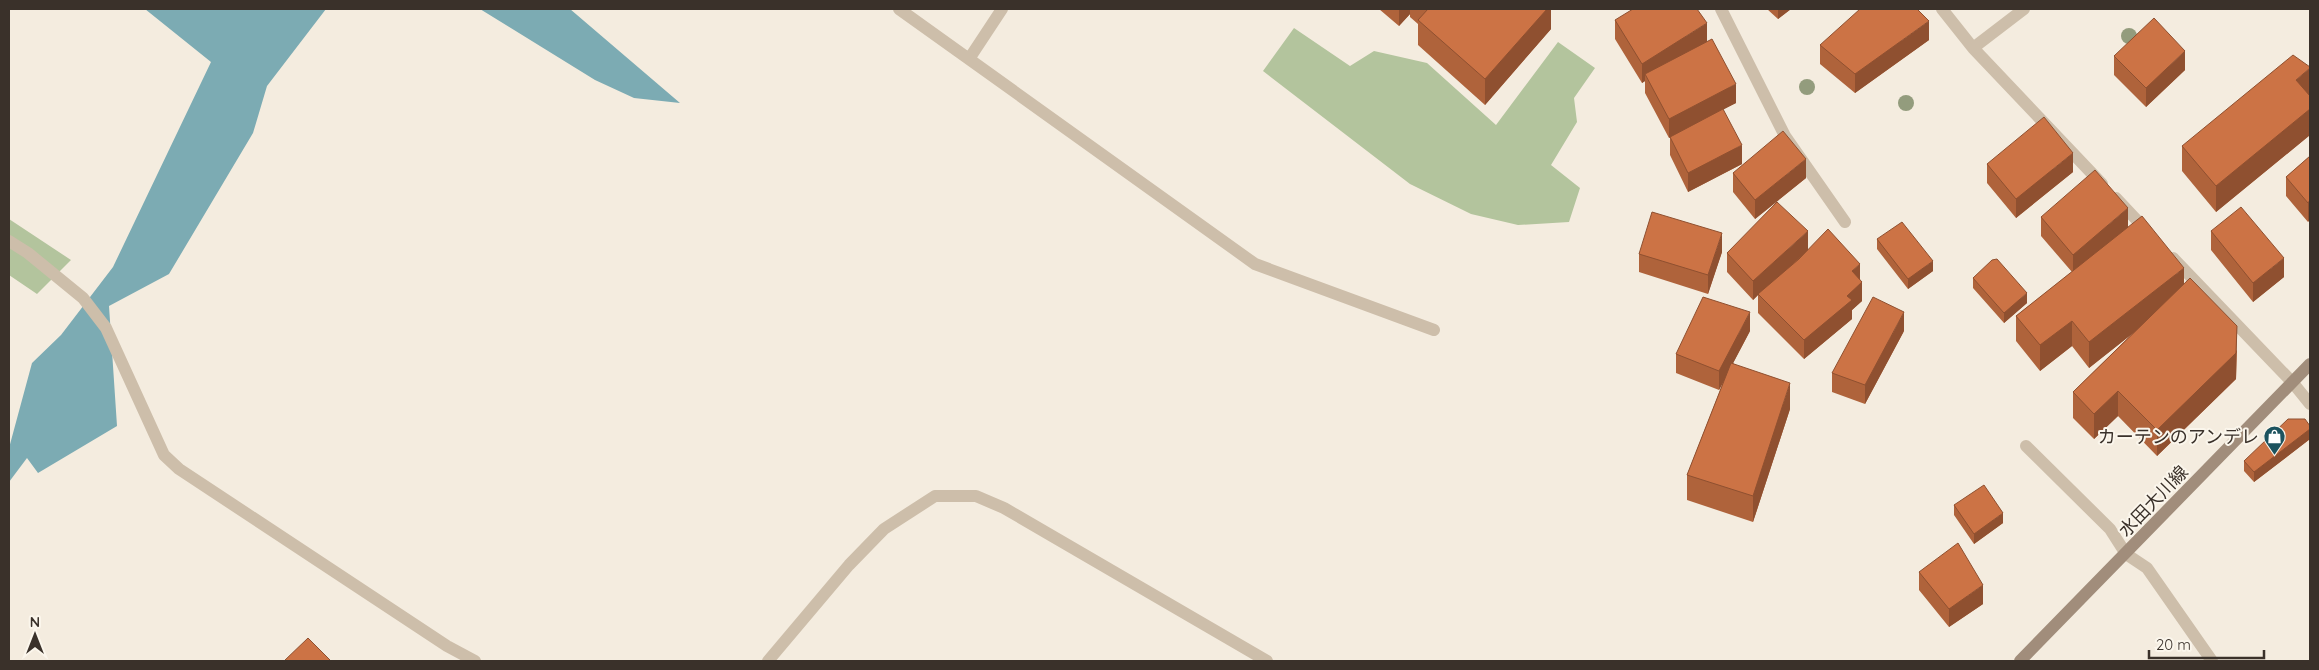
<svg xmlns="http://www.w3.org/2000/svg" width="2319" height="670" viewBox="0 0 2319 670" font-family="Quicksand,'Noto Sans JP',sans-serif">
  <style>
    .green { fill: #b3c49d }
    .water { fill: #7cabb3 }
    .lines { fill: none; stroke-linecap: round; stroke-linejoin: round }
    .street { stroke: #cdbeaa; stroke-width: 12 }
    .secondary { stroke: #a18d7b; stroke-width: 12 }
    .tree { fill: #939c7d }
    .wall { fill: #af633b }
    .shaded-wall { fill: #8f5030 }
    .building { fill: #cc7345; stroke: #8f5030 }
    .labels { text-anchor: middle; dominant-baseline: central; stroke-width: 4; stroke-linejoin: round; paint-order: stroke }
    .poi-label { font-size: 18px; fill: #3a312a; stroke: #fbf6ec; text-anchor: end }
    .street-label { font-size: 18px; fill: #3a312a; stroke: #fbf6ec }
  </style>
  <rect width="100%" height="100%" fill="#f4ecdf"/>
  <path class="green" d="M1294 28 1350 66 1374 51 1427 63 1496 125 1558 42 1595 68 1574 98 1577 122 1551 165 1580 188 1569 222 1518 225 1471 214 1410 184 1263 71Z
    M9 219 71 260 37 294 9 275Z"/>
  <path class="water" d="M145 9H326L267 86 253 133 169 274 109 306 117 426 38 473 27 458 9 482V448L32 363 61 335 113 267 211 62Z
    M480 9H570L680 103 634 98 595 80Z"/>
  <g class="lines">
    <path class="street" d="M899 9 1255 264 1434 330
      M1721 9 1785 136 1845 222
      M1942 9 1973 48 2102 184
      M1973 48 2024 9
      M969 59 1002 9
      M2116 198 2147 231
      M9 241 28 253 83 298 106 328 164 455 179 469 447 646 475 661
      M2173 258 2293 383 2310 404
      M2026 446 2110 529 2126 554 2147 568 2212 661
      M768 661 849 565 884 529 935 496H976L1004 508 1267 661"/>
    <path class="secondary" d="M2020 661 2310 364"/>
  </g>
  <g class="tree">
    <circle cx="2129" cy="36" r="8"/>
    <circle cx="1807" cy="87" r="8"/>
    <circle cx="1906" cy="103" r="8"/>
  </g>
  <path class="wall" d="M1379 9H1551V29L1485 105 1418 45V24L1410 17V14L1399 26Z
    M1767 9H1791L1778 19Z
    M1615 20 1707 42 1736 103 1723 109 1742 164 1688 192 1670 155V137L1669 138 1645 93V81L1642 83 1615 39Z
    M1929 40 1855 93 1820 64V45Z
    M2114 56 2185 70 2146 107 2114 75Z
    M2309 95 2310 96V135L2216 212 2182 171V146Z
    M2310 156V219L2308 222 2286 196V177Z
    M1987 164 2073 172 2016 218 1987 183Z
    M1733 173 1806 178 1755 219 1733 192Z
    M2041 217 2128 227 2184 284 2237 351 2236 379 2157 456 2118 416 2094 439 2073 418V392L2133 333 2089 368 2072 346 2040 371 2016 341V316L2072 272 2041 236Z
    M2211 231 2284 277 2253 302 2211 250Z
    M1877 239 1933 271 1908 289 1877 249Z
    M1808 250 1860 279 1862 301 1852 310V319L1804 359 1758 313V295L1753 300 1727 272V253Z
    M1722 252 1708 294 1639 272V254Z
    M1973 278 2027 303 2004 323 1973 288Z
    M1750 331 1733 363 1790 409 1753 522 1687 500V475L1723 383 1719 390 1676 373V354Z
    M1904 331 1865 404 1832 392V373Z
    M2310 426V439L2254 482 2244 471V461Z
    M1954 505 2003 523 1974 544 1954 515Z
    M1919 572 1983 604 1949 627 1919 590Z"/>
  <path class="shaded-wall" d="M1399 9H1410V14L1399 26Z
    M1547 9H1551V29L1485 105V79Z
    M1778 9H1791L1778 19Z
    M1929 21V40L1855 93V74Z
    M1707 23V42L1645 74V81L1642 83V64Z
    M2185 51V70L2146 107V88Z
    M2310 68V94L2296 105V80Z
    M1736 84V103L1669 138V119Z
    M2310 109V135L2216 212V186Z
    M1742 145V164L1688 192V173Z
    M2073 153V172L2016 218V199Z
    M1806 159V178L1755 219V200Z
    M2310 200V219L2308 222V203Z
    M2128 208V227L2073 274V255Z
    M1808 231V250L1759 295 1758 294V295L1753 300V281Z
    M1722 233V252L1708 294V275Z
    M2284 258V277L2253 302V283Z
    M1933 261V271L1908 289V279Z
    M1860 264V283L1852 271Z
    M2184 268V293L2089 368V342Z
    M1862 282V301L1852 310V319L1804 359V340L1847 296Z
    M2027 293V303L2004 323V313Z
    M1750 312V331L1719 390V371Z
    M1904 312V331L1865 404V385Z
    M2072 321V346L2040 371V345Z
    M2237 326 2236 379 2157 456V430Z
    M1790 383V409L1753 522V496Z
    M2118 391V416L2094 439V414Z
    M2310 429V439L2254 482V472Z
    M2003 513V523L1974 544V534Z
    M1983 585V604L1949 627V609Z"/>
  <path class="building" d="M1428 9H1547L1485 79 1418 20Z
    M1633 9H1697L1707 23 1642 64 1615 20Z
    M1860 9H1917L1929 21 1855 74 1820 45Z
    M2154 18 2185 51 2146 88 2114 56Z
    M1712 39 1736 84 1669 119 1645 74Z
    M2293 55 2310 67V68L2296 80 2310 96V109L2216 186 2182 146Z
    M1723 109 1742 145 1688 173 1670 137Z
    M2044 117 2073 153 2016 199 1987 164Z
    M1783 131 1806 159 1755 200 1733 173Z
    M2310 156V200L2308 203 2286 177Z
    M2095 170 2128 208 2073 255 2041 217Z
    M1777 202 1808 231 1753 281 1727 253Z
    M2241 207 2284 258 2253 283 2211 231Z
    M1652 212 1722 233 1708 275 1639 254Z
    M2142 216 2184 268 2089 342 2072 321 2040 345 2016 316Z
    M1902 222 1933 261 1908 279 1877 239Z
    M1828 229 1860 264 1852 271 1862 282 1847 296 1852 300 1804 340 1758 294 1799 259Z
    M1997 259 2027 293 2004 313 1973 278 1992 260Z
    M2190 278 2237 326 2236 353 2157 430 2118 391 2094 414 2073 392Z
    M1703 297 1750 312 1719 371 1676 354Z
    M1873 297 1904 312 1865 385 1832 373Z
    M1731 363 1790 383 1753 496 1687 475Z
    M2288 419H2305L2310 426V429L2254 472 2244 461Z
    M1984 485 2003 513 1974 534 1954 505Z
    M1958 543 1983 585 1949 609 1919 572Z
    M308 638 331 661H284Z"/>
  <defs>
    <symbol id="shop-pin" viewBox="-11 -11 22 30"><path d="M0 17L-7.5 6A9.5 9.5 0 1 1 7.5 6Z" fill="#1c535f" stroke="#fbf6ec"/><path d="M-5-2.5h2.3a2.7 3.5 0 0 1 5.4 0H5L5.5 6h-11ZM-1.5-2.5h3a1.5 2.3 0 0 0-3 0Z" fill="#fff"/></symbol>
  </defs>
  <g fill-rule="evenodd">
    <use href="#shop-pin" x="2262" y="424" width="25" height="34"/>
  </g>
  <g class="labels">
    <g class="poi-label">
      <text x="2259" y="436">カーテンのアンデレ</text>
    </g>
    <g class="street-label">
      <text transform="translate(2153 501) rotate(-46)">水田大川線</text>
    </g>
  </g>
  <rect width="2319" height="670" fill="none" stroke="#3a312a" stroke-width="20"/>
  <g transform="translate(35 635)" stroke="#fbf6ec" stroke-width="4" paint-order="stroke">
  <path d="M0-4L9 19L0 12L-9 19Z" fill="#3a312a"/>
  <text y="-8" font-size="14" font-weight="bold" text-anchor="middle" fill="#3a312a">N</text>
  </g>
  <path d="M2149 650v8h115v-8" fill="none" stroke="#3a312a" stroke-width="2.5"/>
  <text x="2156" y="650" font-size="15" fill="#3a312a" stroke="#fbf6ec" stroke-width="4" paint-order="stroke">20 m</text>
</svg>
